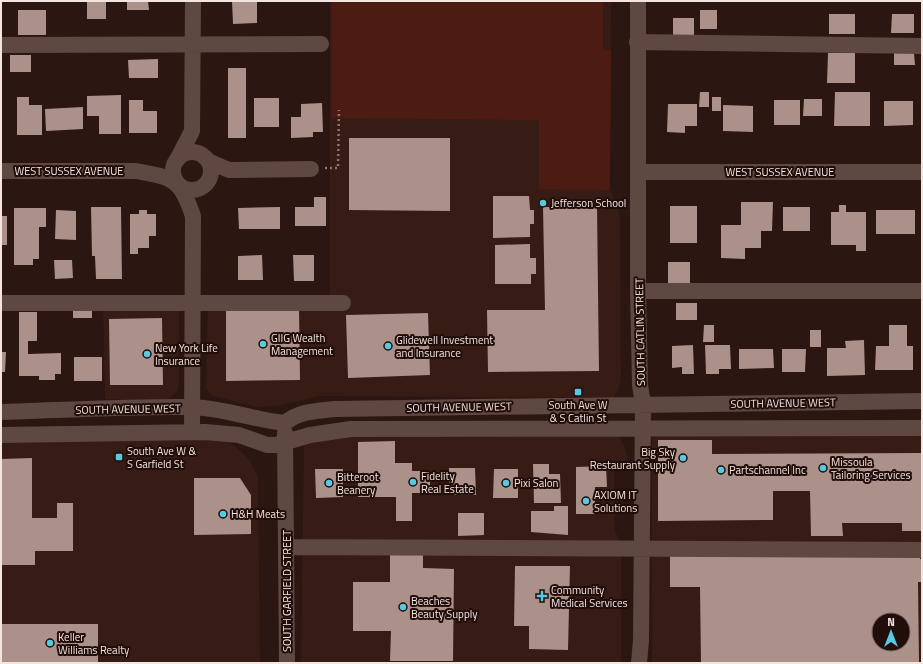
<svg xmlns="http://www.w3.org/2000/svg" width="923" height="664" viewBox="0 0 923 664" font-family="'Titillium Web',sans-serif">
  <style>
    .built { fill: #371c16; fill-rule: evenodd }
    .green { fill: #4c1c13 }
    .building { fill: #ac918b; fill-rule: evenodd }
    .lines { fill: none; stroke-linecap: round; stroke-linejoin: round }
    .path { stroke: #897773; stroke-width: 2.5; stroke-dasharray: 2 3; stroke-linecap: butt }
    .minor { stroke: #5f4742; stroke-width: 16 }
    .poi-dot { fill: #55cae0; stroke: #210d09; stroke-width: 1.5 }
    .labels { text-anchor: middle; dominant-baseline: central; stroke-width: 4; stroke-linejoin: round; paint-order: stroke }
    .street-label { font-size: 11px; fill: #f4e5e1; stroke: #210d09 }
    .poi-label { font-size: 11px; fill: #f4e5e1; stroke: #210d09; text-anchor: start }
  </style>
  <rect width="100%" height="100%" fill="#2b1612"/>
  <path class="built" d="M330 1H611L610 189 620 215 621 381 614 398 320 396 282 405 257 407 213 396 206 389 208 303 330 302Z
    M103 303H179V384L177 392 168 399H105Z
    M538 433 618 436 625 447 628 461 614 470 615 531 621 543V663H301L304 444 311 438Z
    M657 433 922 434V663H652V438ZM879 620H903V644H879Z
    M216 437 233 445 249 459 258 477 260 663H1V439Z"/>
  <path class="green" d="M332 1H603V50H611L610 190 539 189V120L332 118Z"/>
  <path class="building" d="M87 1H106V19H87Z
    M127 1H148L149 10H127Z
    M232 1H257V23L233 24Z
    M18 10H46V35H18Z
    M700 10H717V29H700Z
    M829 14H855V34H829Z
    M892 14H914V33H891Z
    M673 18H694V41H673Z
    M828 53H855V83H827Z
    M894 53H914L915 65H894Z
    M10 55H31V72H10Z
    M158 59V78H129L128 60Z
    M228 68H246V138H228Z
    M700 92H709V107H699Z
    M835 92H870V126H834Z
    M121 95V134H99V116H87V96Z
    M17 97H29V105H42V135H17Z
    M712 97H721V111H712Z
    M254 98H279V127H254Z
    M804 99H822V116H803Z
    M129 100H143V111H157V133H129Z
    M774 100H800V125H774Z
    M884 101H913V125L884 126Z
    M322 103 323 132H313V137L291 138V117H301V104Z
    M668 104H697V126H685V133L667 132Z
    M723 105 753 106V132L723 131Z
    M83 107V129L46 131 45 109Z
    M349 138H450V211L349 210Z
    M493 196H529L530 210H534V224H530V237L493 238Z
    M314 197H326V226H295V207H314Z
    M741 202H773L772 231H761V248H745V259L721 258V225H741Z
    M839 205H846V212H866V251H856V245H831V212H839Z
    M670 206H697V243H670Z
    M91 207H121L122 279H96L95 256H92Z
    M280 207V229H239L238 208Z
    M543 207H597L599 371 488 372 487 310H545Z
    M783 207H810V231H783Z
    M14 208H46V227H39V259H33V265H14Z
    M56 210 76 211V240L55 239Z
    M139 210H147V214H156V236H149V248H138V254H130V214H139Z
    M876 210H915V234H876Z
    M1 216H7V245H1Z
    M530 244V258H536V274H531V284H495V245Z
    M262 255 263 280H238V256Z
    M293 255H314V281H294Z
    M54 260H72L73 278 55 279Z
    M668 262H690V284L668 283Z
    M676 303H697V320H676Z
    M73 305H92V318H73Z
    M226 307H299L300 380 226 381Z
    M19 312H37V341H28V354L61 353V374H55V380H39V376H19Z
    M428 313 430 375 348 378 346 315Z
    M162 318 163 385H110L109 319Z
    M704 325H714V342H703Z
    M889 325H907V346H913V370H875L876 346H889Z
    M810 330H821V347H810Z
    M864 340 865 375 827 376V348H846L845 341Z
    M693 345 694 374H682V367L672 368V346Z
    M705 345H730L731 369H719V374H706Z
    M739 349H773L774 368 739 369Z
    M782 349H806L805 372H782Z
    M1 352H6L5 372H1Z
    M74 357H102V381H74Z
    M658 440H712V454L922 453V531H902V523H842L843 536H811L810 491H773V520L658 521Z
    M395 441V463H412V471H430V493H412V521H396V497H358V442Z
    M32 458V518H57V503H73V551H35V565H1V459Z
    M533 464H549V474H560L561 503H534Z
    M606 466 607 487H595V514H576V467Z
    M449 468H475L476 495H449Z
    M315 469H343V497L316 498Z
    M494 469H518V498H493Z
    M194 478H240L251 495V534L194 535Z
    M554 506H568V535L531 532V511H554Z
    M458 513H484V535L458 536Z
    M390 551 423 552V568L454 569 453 661H390L391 631H353V582H390Z
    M920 551V559H922V582H918L919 663H701L700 587H670V552ZM879 620H903V644H879Z
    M515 566H570L568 650 529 649V626H514Z
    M1 624H98V663H1Z"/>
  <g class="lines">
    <path class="path" d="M325 168H338L339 110"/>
    <path class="minor" d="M638 1V291L640 385 643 405 641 640 639 663
      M637 42 922 46
      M1 45 321 44
      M173 171a19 19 0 1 1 38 0a19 19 0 1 1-38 0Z
      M177 160 192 131 193 1
      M208 161 229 170 311 169
      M1 171H136C175 178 180 179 193 216L192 432
      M638 172H922
      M638 291H922
      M1 303H343
      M1 412C64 410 130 406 192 407 224 408 254 420 285 423 299 411 317 411 335 409L922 401
      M285 433 287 663
      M1 435 205 432 239 435 267 445H276L310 435 351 429 922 428
      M287 547 922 550"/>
  </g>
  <g class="poi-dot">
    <circle cx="543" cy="203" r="4"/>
    <circle cx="263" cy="344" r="4"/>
    <circle cx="388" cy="346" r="4"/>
    <circle cx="147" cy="354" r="4"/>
    <rect x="574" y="388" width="8" height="8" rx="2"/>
    <rect x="115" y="453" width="8" height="8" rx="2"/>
    <circle cx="683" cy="458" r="4"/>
    <circle cx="823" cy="468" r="4"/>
    <circle cx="721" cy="470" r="4"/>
    <circle cx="413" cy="482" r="4"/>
    <circle cx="329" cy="483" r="4"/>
    <circle cx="506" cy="483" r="4"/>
    <circle cx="586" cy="501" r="4"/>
    <circle cx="223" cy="514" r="4"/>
    <path d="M540 590h4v4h4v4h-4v4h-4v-4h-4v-4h4z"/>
    <circle cx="403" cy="607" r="4"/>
    <circle cx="50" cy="643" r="4"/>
  </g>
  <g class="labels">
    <g class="street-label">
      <text x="69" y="171">WEST SUSSEX AVENUE</text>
      <text x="780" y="172">WEST SUSSEX AVENUE</text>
      <text transform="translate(640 332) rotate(-91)">SOUTH CATLIN STREET</text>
      <text transform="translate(783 403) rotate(-1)">SOUTH AVENUE WEST</text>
      <text transform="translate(459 407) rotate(-1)">SOUTH AVENUE WEST</text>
      <text transform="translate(128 409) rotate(-1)">SOUTH AVENUE WEST</text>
      <text transform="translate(287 591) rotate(-90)">SOUTH GARFIELD STREET</text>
    </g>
    <g class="poi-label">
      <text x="551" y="203">Jefferson School</text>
      <text x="271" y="338">GIIG Wealth<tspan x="271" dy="13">Management</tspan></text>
      <text x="396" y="340">Glidewell Investment<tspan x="396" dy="13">and Insurance</tspan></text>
      <text x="155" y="348">New York Life<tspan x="155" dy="13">Insurance</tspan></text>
      <text x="578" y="405" text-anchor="middle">South Ave W<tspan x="578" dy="13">&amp; S Catlin St</tspan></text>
      <text x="127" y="451">South Ave W &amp;<tspan x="127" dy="13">S Garfield St</tspan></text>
      <text x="675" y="452" text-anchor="end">Big Sky<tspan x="675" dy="13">Restaurant Supply</tspan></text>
      <text x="831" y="462">Missoula<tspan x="831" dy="13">Tailoring Services</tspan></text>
      <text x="729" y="470">Partschannel Inc</text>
      <text x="421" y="476">Fidelity<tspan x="421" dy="13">Real Estate</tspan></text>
      <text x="337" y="477">Bitteroot<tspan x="337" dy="13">Beanery</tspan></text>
      <text x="514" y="483">Pixi Salon</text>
      <text x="594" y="495">AXIOM IT<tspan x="594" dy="13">Solutions</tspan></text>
      <text x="231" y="514">H&amp;H Meats</text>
      <text x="551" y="590">Community<tspan x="551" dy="13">Medical Services</tspan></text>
      <text x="411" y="601">Beaches<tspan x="411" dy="13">Beauty Supply</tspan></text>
      <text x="58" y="637">Keller<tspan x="58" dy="13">Williams Realty</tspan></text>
    </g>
  </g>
  <rect width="923" height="664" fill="none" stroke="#f4e5e1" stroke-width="4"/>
  <g transform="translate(891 632)"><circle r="19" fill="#210d09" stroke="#75635f"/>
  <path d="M0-3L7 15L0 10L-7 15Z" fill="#55cae0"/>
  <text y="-6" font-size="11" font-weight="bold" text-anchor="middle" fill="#f4e5e1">N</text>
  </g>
</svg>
